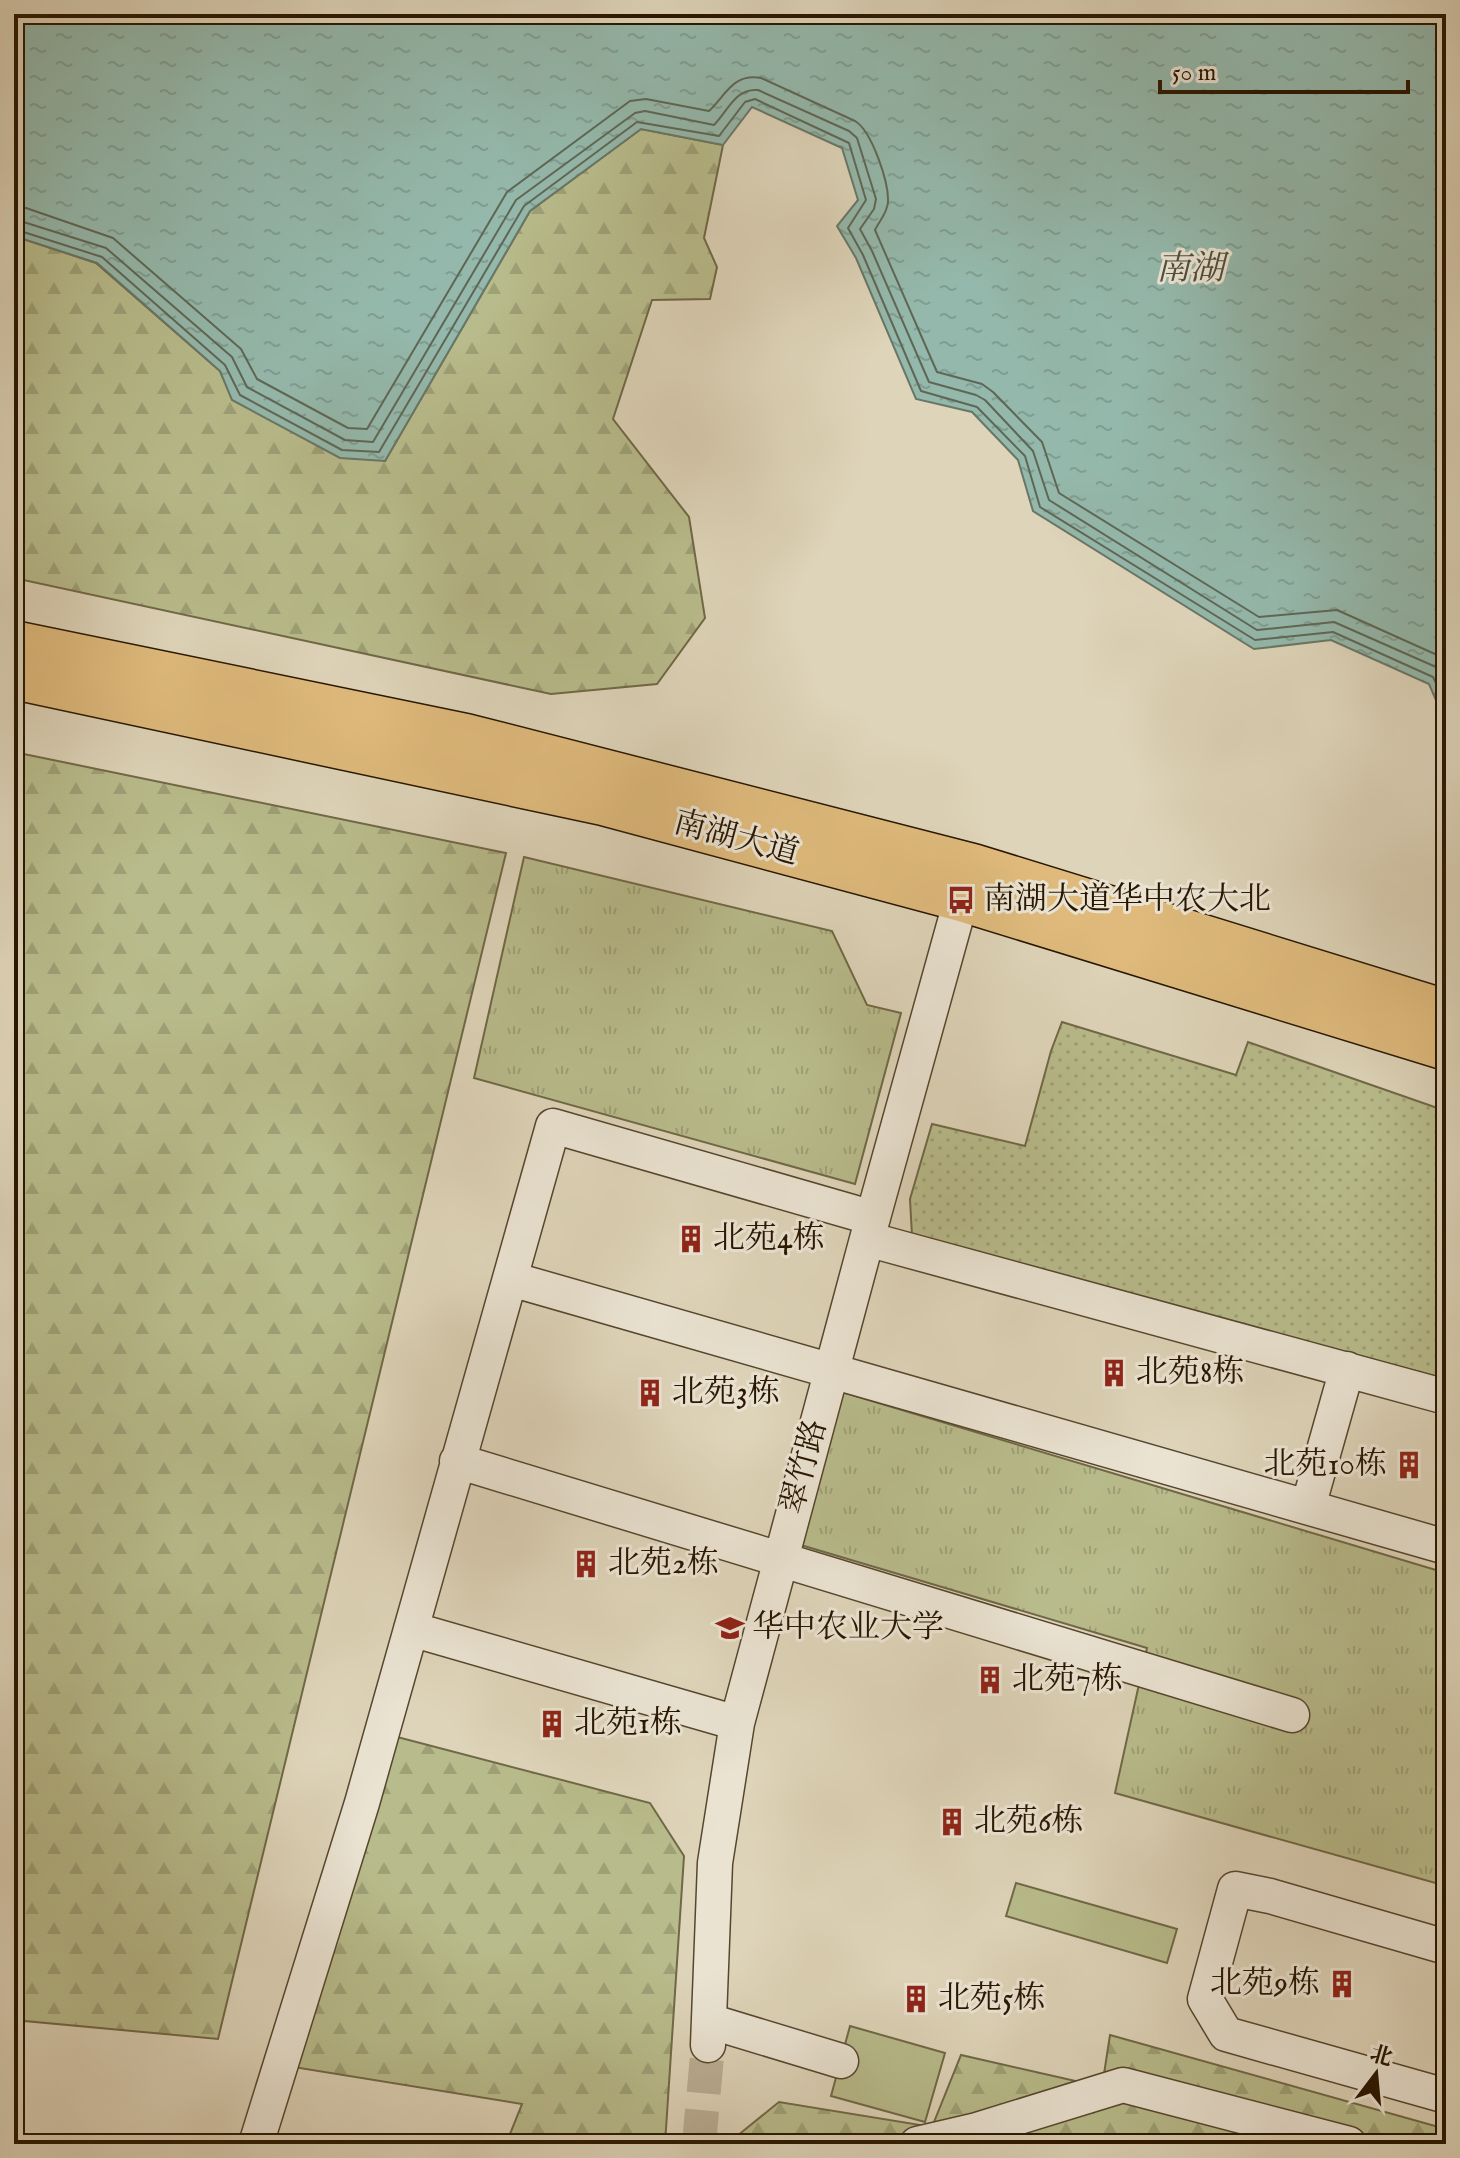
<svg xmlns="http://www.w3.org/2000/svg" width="1460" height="2158" viewBox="0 0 1460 2158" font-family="'IM FELL English','Noto Serif SC',serif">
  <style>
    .grass { fill: url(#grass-dots); stroke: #706846; stroke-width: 2 }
    .forest { fill: url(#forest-firs); stroke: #706846; stroke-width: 2 }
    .park { fill: url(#park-tufts); stroke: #706846; stroke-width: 2 }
    .pitch { fill: #b8bb8b; stroke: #706846; stroke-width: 2 }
    .water { fill: url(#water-ripples); stroke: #697767; stroke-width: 2 }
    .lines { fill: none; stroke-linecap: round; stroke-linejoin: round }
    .shore { stroke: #5e6756; stroke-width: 2 }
    .minor-tunnel { stroke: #baae94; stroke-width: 34; stroke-dasharray: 34 17; stroke-linecap: butt }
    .minor-casing { stroke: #56462e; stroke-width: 37 }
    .major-casing { stroke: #281600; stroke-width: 45 }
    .minor { stroke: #eae3d2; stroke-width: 34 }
    .major { stroke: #dfba7c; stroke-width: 42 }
    .labels { text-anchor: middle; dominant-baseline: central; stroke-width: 6; stroke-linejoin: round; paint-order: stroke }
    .street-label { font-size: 32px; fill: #281600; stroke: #eae3d2 }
    .poi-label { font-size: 32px; fill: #281600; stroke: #eae3d2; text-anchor: start }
    .water-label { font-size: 34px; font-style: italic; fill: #4e4f3c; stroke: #eae3d2 }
  </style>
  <defs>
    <pattern id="grass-dots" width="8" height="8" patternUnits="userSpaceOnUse" patternTransform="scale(2)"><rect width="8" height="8" fill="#b8bb8b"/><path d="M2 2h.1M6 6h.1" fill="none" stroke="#9ea076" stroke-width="1.8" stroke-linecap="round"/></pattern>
    <pattern id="forest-firs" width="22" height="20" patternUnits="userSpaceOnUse" patternTransform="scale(2)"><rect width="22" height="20" fill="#b8bb8b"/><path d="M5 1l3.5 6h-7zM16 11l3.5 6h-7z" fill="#9ea076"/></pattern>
    <pattern id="park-tufts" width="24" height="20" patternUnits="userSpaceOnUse" patternTransform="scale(2)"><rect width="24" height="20" fill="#b8bb8b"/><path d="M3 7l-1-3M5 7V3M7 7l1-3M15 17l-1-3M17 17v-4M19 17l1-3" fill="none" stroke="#9ea076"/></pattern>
    <pattern id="water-ripples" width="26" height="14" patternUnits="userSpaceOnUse" patternTransform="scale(2)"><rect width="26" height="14" fill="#94b8ab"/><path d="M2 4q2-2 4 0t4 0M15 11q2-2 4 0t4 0" fill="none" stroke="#809d91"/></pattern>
  </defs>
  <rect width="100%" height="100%" fill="#ded4b9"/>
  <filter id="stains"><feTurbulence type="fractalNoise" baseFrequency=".0025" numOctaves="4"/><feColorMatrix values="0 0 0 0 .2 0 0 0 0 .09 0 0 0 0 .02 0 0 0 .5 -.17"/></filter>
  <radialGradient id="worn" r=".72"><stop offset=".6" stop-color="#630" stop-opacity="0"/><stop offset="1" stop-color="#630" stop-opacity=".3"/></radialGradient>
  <path class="grass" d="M1062 1022 1236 1075 1248 1042 1446 1111V1379L912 1236 910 1199 932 1124 1025 1146 1051 1051Z"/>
  <path class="forest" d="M641 129 723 145 704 238 717 267 710 299 652 300 613 419 689 517 705 618 657 684 551 694 14 578V236L96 263 220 371 233 400 385 461 530 211Z
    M14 752 506 853 218 2039 14 2020Z
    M382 1733 650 1803 684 1856 665 2144H506L522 2104 281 2065Z
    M1110 2035 1446 2129V2144H736L737 2136 779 2102 932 2127 961 2055 1102 2087Z"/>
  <path class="park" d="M524 857 832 931 867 1005 901 1013 855 1184 474 1078Z
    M835 1390 1446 1573V1886L1115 1793 1147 1648 794 1543Z"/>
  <path class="pitch" d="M1016 1883 1177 1929 1167 1963 1006 1916Z
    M850 2026 945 2053 925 2122 831 2096Z"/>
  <path class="water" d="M14 14H1446V723L1429 684 1331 640 1254 649 1033 511 1018 460 972 412 916 399 856 258 837 226 858 200 842 148 752 107 723 145 641 129 530 211 385 461 340 458 232 400 220 371 97 263 14 236Z"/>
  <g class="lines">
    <path class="shore" d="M14 207 26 208 113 238 241 349 257 379 348 428 367 429 507 192 630 101 646 99 709 111C726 95 733 73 761 78L855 121C872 131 889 183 888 202 887 214 879 221 875 230L937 372 982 384 993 392 1042 442 1059 493 1259 617 1337 610 1446 659
      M14 219 106 248 232 357 247 387 345 440 373 442 516 200 635 113 645 111 714 125C728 111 735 88 758 90L849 131 857 138 876 199 874 209 860 229 872 251 929 382 976 395 985 400 1033 451 1049 500 1257 630 1334 622 1436 667 1446 678
      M14 229 102 257 225 365 240 395 342 450 379 452 524 206 637 122 719 136 745 102 755 99 849 143 866 200 848 228 863 255 921 391 977 407 1025 456 1040 507 1255 640 1333 632 1433 677 1446 703"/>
    <path class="minor-tunnel" d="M699 2144 708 2045"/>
    <defs>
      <path id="minor" d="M867 1239 1446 1397
        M511 1279 1446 1547
        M457 1461 1292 1715
        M1308 1507 1347 1369
        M411 1629 737 1723
        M1446 1947 1270 1896 1235 1889 1205 1999 1226 2034 1446 2096
        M709 2021 841 2061
        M708 2045 715 1863 737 1723 867 1239 961 900
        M256 2144 362 1803 553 1126 873 1218
        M917 2144 977 2130 1123 2085 1349 2144"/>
      <path id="major" d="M14 642 466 735 973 865 1446 1011
        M14 678 603 804 961 900 1446 1049"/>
    </defs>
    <use href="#minor" class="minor-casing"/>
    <use href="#major" class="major-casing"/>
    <use href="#minor" class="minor"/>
    <use href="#major" class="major"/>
  </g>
  <defs>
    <symbol id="bus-bare" viewBox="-9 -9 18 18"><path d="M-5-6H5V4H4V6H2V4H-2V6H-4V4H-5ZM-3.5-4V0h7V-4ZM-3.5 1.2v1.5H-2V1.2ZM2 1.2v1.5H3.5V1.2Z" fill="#8f2418" stroke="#eae3d2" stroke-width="2.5" paint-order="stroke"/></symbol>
    <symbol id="building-bare" viewBox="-9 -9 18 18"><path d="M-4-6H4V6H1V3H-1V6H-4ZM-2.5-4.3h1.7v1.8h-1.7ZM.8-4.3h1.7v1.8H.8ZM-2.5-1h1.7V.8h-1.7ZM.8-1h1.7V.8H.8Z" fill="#8f2418" stroke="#eae3d2" stroke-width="2.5" paint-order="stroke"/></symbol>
    <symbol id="university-bare" viewBox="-9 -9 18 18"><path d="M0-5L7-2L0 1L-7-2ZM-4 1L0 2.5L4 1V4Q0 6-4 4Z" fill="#8f2418" stroke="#eae3d2" stroke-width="2.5" paint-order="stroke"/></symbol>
  </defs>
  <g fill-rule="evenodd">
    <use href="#bus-bare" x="941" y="880" width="40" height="40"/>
    <use href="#building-bare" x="671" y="1219" width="40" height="40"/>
    <use href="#building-bare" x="1094" y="1353" width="40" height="40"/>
    <use href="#building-bare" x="630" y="1373" width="40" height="40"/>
    <use href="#building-bare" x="1389" y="1445" width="40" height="40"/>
    <use href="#building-bare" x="566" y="1544" width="40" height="40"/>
    <use href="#university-bare" x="710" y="1608" width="40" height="40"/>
    <use href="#building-bare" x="970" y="1660" width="40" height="40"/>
    <use href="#building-bare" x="532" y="1704" width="40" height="40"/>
    <use href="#building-bare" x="932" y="1802" width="40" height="40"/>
    <use href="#building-bare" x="1322" y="1964" width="40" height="40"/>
    <use href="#building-bare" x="896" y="1979" width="40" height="40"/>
  </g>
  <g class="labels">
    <g class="street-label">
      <text transform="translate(736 839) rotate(15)">南湖大道</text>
      <text transform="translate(805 1467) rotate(-75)">翠竹路</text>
    </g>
    <g class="poi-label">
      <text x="983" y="900">南湖大道华中农大北</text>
      <text x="713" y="1239">北苑4栋</text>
      <text x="1136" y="1373">北苑8栋</text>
      <text x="672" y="1393">北苑3栋</text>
      <text x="1387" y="1465" text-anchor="end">北苑10栋</text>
      <text x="608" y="1564">北苑2栋</text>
      <text x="752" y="1628">华中农业大学</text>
      <text x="1012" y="1680">北苑7栋</text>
      <text x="574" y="1724">北苑1栋</text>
      <text x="974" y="1822">北苑6栋</text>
      <text x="1320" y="1984" text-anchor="end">北苑9栋</text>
      <text x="938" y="1999">北苑5栋</text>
    </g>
    <g class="water-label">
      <text x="1190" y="269">南湖</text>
    </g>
  </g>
  <rect width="1460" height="2158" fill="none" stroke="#ded4b9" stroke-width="48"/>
  <rect x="16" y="16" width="1428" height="2126" fill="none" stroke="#281600" stroke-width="4"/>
  <rect x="24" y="24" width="1412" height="2110" fill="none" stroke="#281600" stroke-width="2"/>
  <g transform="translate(1376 2074) rotate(16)" stroke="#eae3d2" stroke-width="6" paint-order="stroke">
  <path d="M0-6L14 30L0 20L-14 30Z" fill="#281600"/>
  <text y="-12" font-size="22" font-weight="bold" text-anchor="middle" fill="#281600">北</text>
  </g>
  <path d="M1160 80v12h248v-12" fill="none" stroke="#281600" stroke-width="4"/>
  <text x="1172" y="80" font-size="24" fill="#281600" stroke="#eae3d2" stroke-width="6" paint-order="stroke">50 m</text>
  <rect width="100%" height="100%" filter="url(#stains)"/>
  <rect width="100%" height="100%" fill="url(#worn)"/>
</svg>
